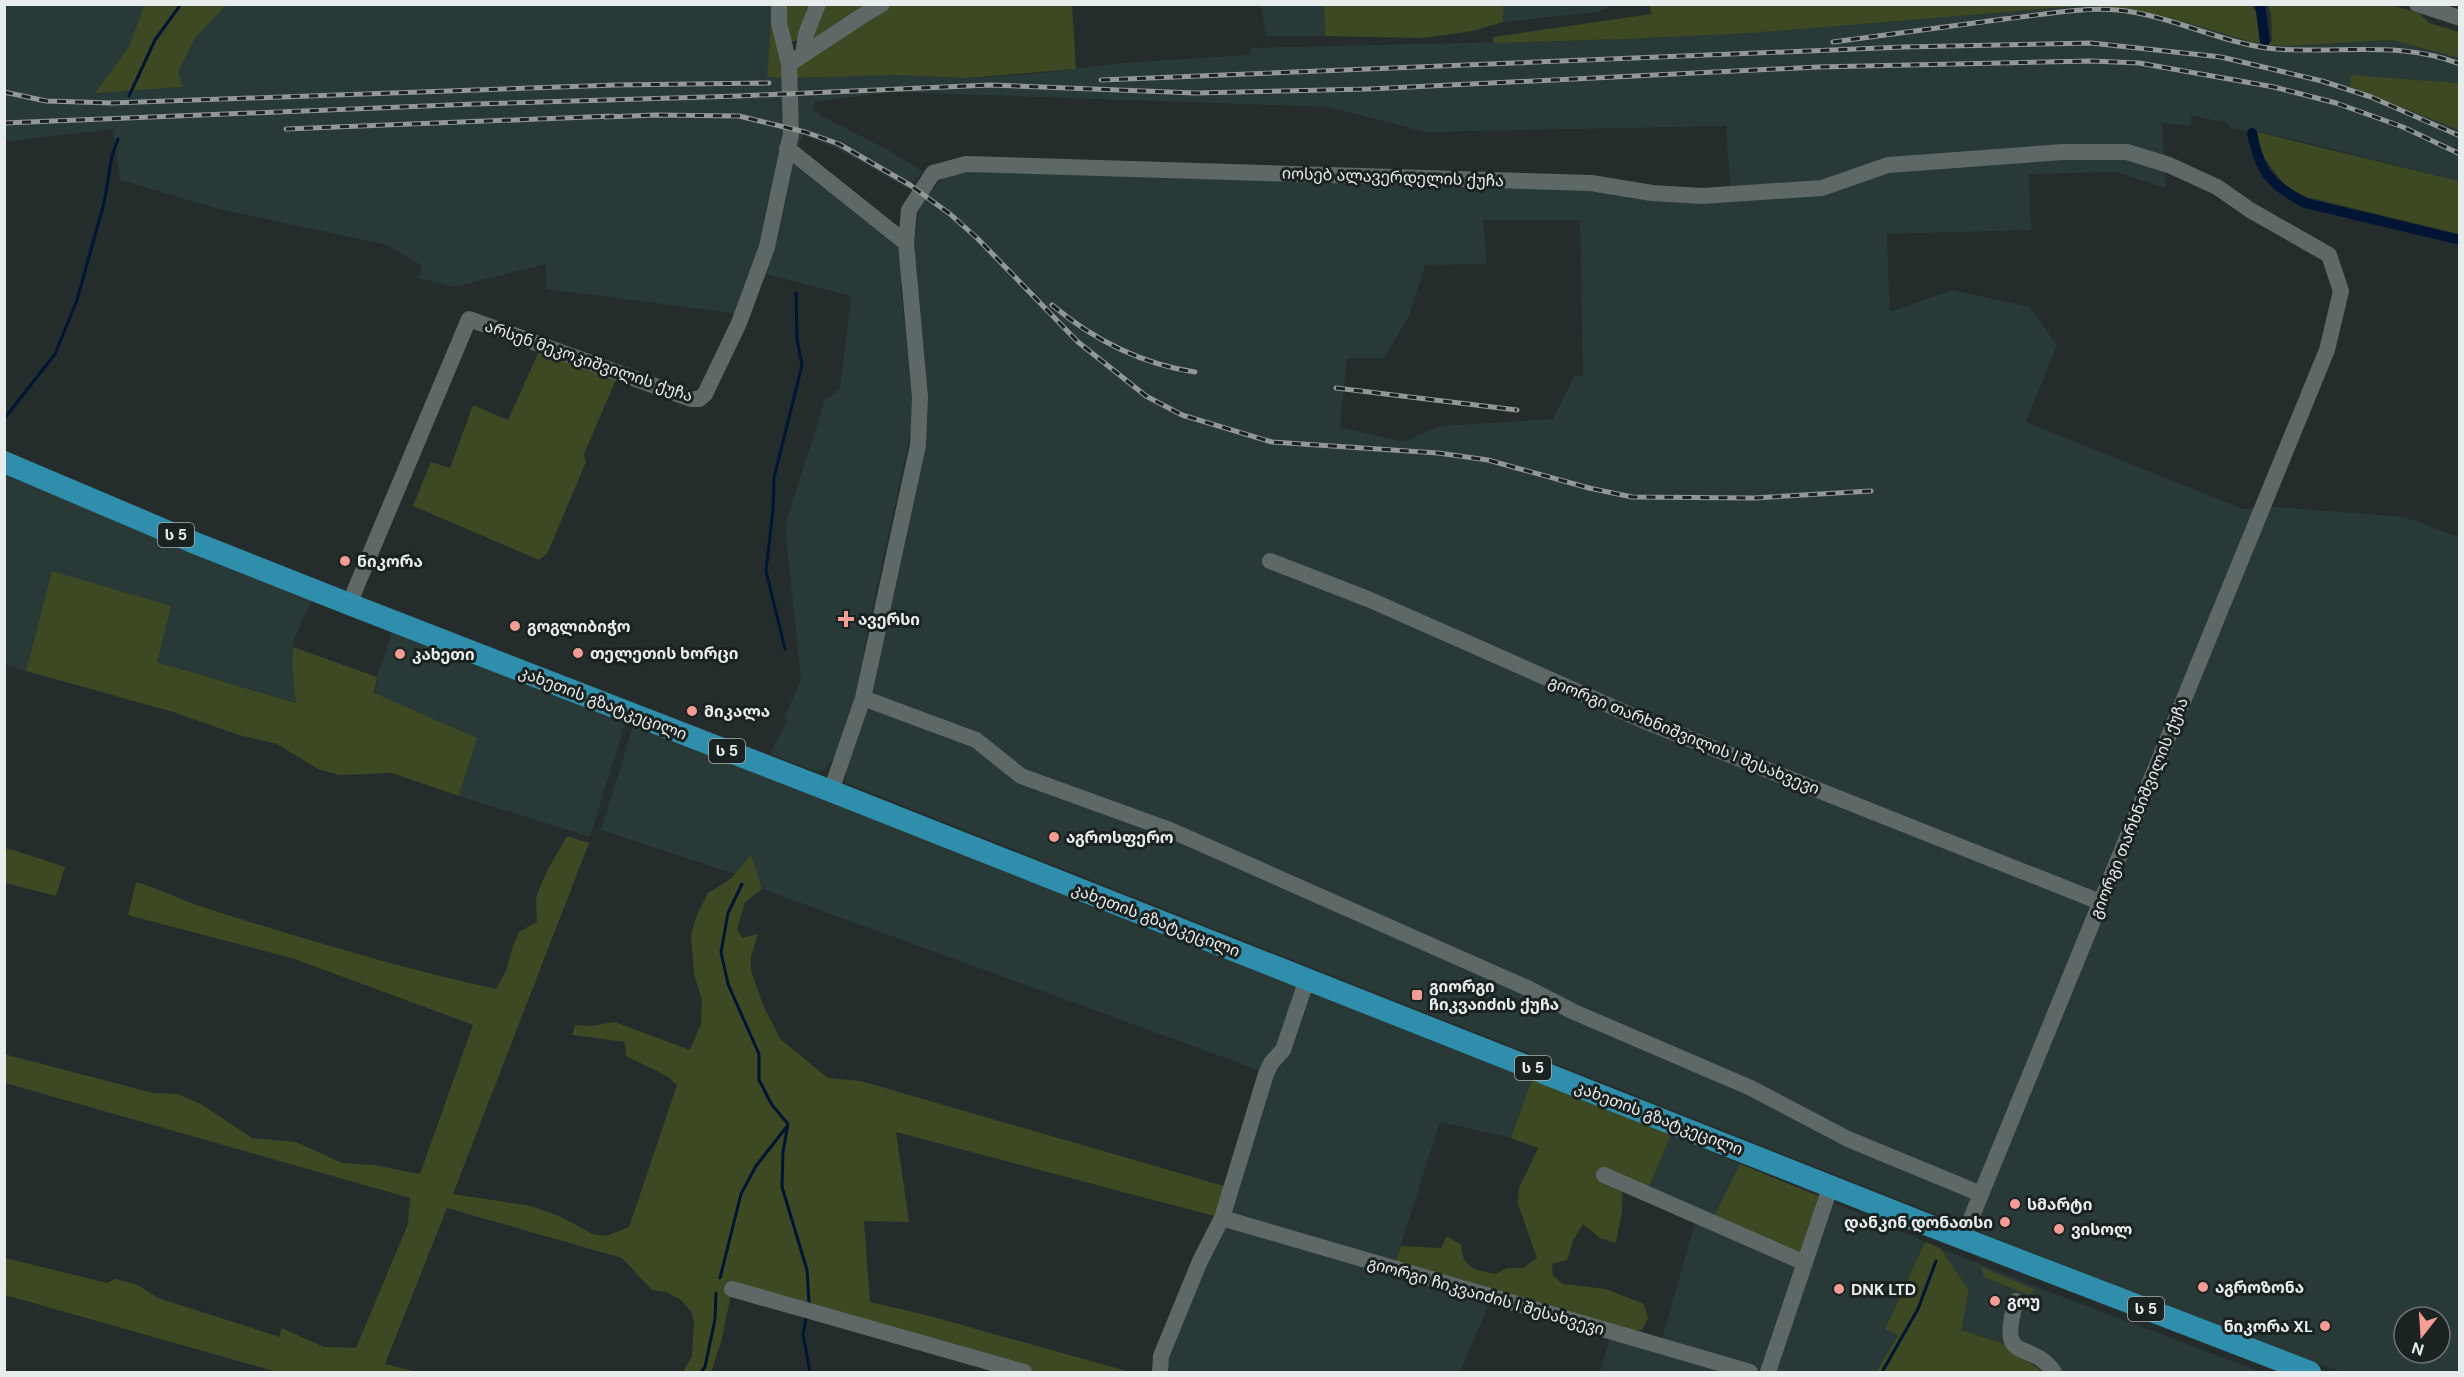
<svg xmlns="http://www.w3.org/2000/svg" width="2464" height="1377" viewBox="0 0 2464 1377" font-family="'DM Sans','Noto Sans Georgian',sans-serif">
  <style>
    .built { fill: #283937; fill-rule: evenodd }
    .green { fill: #3c4922 }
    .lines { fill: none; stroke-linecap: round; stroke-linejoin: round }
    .stream { stroke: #001533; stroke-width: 3 }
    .canal { stroke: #001533; stroke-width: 10 }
    .minor { stroke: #5e6867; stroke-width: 16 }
    .highway { stroke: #2e8eac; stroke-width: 22 }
    .rail-casing { stroke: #919897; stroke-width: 5 }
    .rail { stroke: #1b2322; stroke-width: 3; stroke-dasharray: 9; stroke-linecap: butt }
    .poi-dot { fill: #f59c94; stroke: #1b2322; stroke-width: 2 }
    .labels { text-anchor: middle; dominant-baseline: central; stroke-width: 6; stroke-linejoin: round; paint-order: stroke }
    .shield { fill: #1b2322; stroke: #aab0af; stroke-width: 1.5 }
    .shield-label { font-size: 15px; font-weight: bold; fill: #e7ecec }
    .street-label { font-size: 16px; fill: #e7ecec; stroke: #1b2322 }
    .poi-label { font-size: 16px; font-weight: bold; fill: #e7ecec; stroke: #1b2322; text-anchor: start }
  </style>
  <rect width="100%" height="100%" fill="#242d2c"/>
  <path class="built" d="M2091 4 2163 16 2259 44 2285 46 2392 40 2459 58V83L2350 76 2351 87 2459 130V181L2309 143 2257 132 2232 129 2225 122 2191 116V126L2162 123 2166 188 2116 172 2029 174 2031 230 1887 234 1890 312 1952 290 2029 307 2057 345 2026 422 2243 509 2276 507 2404 517 2459 537V1372H2342L2250 1339 846 783V767L921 446 914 242 921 201 950 172 1587 187 1731 199 1726 126 1425 132 1329 107 892 92 814 102V110L823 117 890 151 923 172 908 189 838 149 803 135 793 162 903 244 901 292 914 406 908 445 867 633 856 701 839 755 822 771H815L770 754 787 721 784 718 801 680 785 526 825 400 840 389 851 296 762 273 749 315 546 289V264L454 287 419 278 422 266 387 245 223 210 120 180 113 129 5 142 4 5H772L768 77 894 75 966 78 1033 74 1121 63 1249 55 1250 48 1626 39ZM1483 220H1580L1583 375 1574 377 1553 419 1439 426 1404 442 1340 427 1347 358H1384L1409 316 1425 265 1487 264ZM2404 1317H2440V1353H2404Z
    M1261 5H1324L1325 36H1266Z
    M1503 5H1607L1608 8 1597 12 1503 22Z
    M4 475 313 598 293 641 292 666 297 703 157 662 53 571 26 671 5 665Z
    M393 630 626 720 590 837 459 796 476 738 375 694 378 674Z
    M634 723 1300 988 1280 1048 1264 1072 762 889 751 855 735 874 601 830Z
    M1306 990 1532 1079 1511 1138 1440 1122 1393 1269 1492 1297 1460 1372H1160L1266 1074Z
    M1671 1135 1740 1164 1711 1222 1826 1199 1925 1242 1885 1329 1898 1334 1876 1372H1600L1612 1332 1660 1346 1697 1216 1646 1194Z
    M1940 1248 2065 1298 2261 1372H2061L2015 1337 2005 1344 1961 1330 1969 1290Z"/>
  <path class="green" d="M144 5H226L195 38 178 72 182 87 95 93 129 47Z
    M785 5H813L797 40 791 42 786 37Z
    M825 5H871L819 40 811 37Z
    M892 5H1072L1076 69 966 78 894 75 794 78 795 69Z
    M1324 5H1503V22L1473 31 1423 38 1325 36Z
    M1650 5V4L2091 5 1750 33 1626 39 1494 43 1493 37 1651 14Z
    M2096 5H2252L2259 18V40L2272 42 2271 13 2268 5H2391L2419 13 2429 23 2459 32V58L2392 40 2285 46 2259 44 2163 16Z
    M771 23 786 78 767 77Z
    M2350 75 2459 83V130L2351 87Z
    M2257 132 2459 181V234L2307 197 2286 187 2261 154Z
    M540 349 618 375 584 454 586 462 547 554 539 560 413 506 431 462 450 468 473 405 508 420Z
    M52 571 171 606 157 662 296 703 292 666 293 647 377 677 374 693 477 738 459 796 392 773 339 775 318 769 277 744 239 735 173 712 26 671Z
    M567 836 589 843 453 1194 531 1206 559 1216 593 1234 606 1236 629 1227 677 1085 667 1076 626 1056 625 1042 572 1035 575 1025 590 1026 615 1022 690 1050 701 1024 702 999 694 975 691 935 697 915 708 893 732 878 751 854 762 889 745 902 737 929 742 938 758 934 751 956V971L763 1005 780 1039 828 1078 861 1081 1231 1188 1222 1218 896 1132 909 1222 864 1221 870 1302 930 1316 1130 1372H1024L732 1290 721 1342 711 1372H683L692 1356 694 1321 691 1311 681 1300 666 1292 652 1290 622 1258 447 1208 385 1364 417 1372H277L5 1295V1258L107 1283 116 1279 138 1285 158 1298 280 1337 281 1328 324 1347 356 1348 408 1224 410 1198 5 1083 4 1054 153 1093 177 1094 201 1104 252 1138 296 1142 342 1163 374 1165 420 1174 473 1025 295 959 128 915 136 882C162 889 184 902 209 909 304 939 399 968 496 989L506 971 513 946 519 932 537 922 536 897 547 871Z
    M7 848 65 867 56 896 5 883V857Z
    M1532 1079 1671 1135 1646 1194 1623 1184 1622 1211 1616 1243 1600 1238 1583 1224 1573 1241 1567 1260 1552 1264 1553 1276 1563 1284 1606 1289 1644 1304 1648 1318 1642 1330 1612 1332 1393 1269 1401 1246 1441 1248 1447 1236 1461 1245C1463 1269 1474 1269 1495 1274L1507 1268H1523L1537 1258 1518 1204 1519 1188 1538 1148 1511 1138Z
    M1740 1164 1826 1199 1805 1263 1711 1222Z
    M1925 1242 1940 1248 1969 1290 1961 1330 2005 1344 2043 1372H1876L1898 1335 1885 1329Z
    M1981 1267 2036 1290 2028 1295 1984 1277Z"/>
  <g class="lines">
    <path class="stream" d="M129 96 155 40 181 4
      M4 419 55 354 77 300 104 203 112 156 118 139
      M785 649 766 571 773 510 774 478 802 365 797 339 796 293
      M742 884 728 913 721 952 728 984 759 1054V1080L772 1105 788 1124 783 1152 782 1187 807 1270 809 1303
      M720 1278 741 1194 756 1166 788 1125
      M806 1319 803 1334 810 1372
      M701 1372 705 1367 715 1319 716 1293
      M1882 1372 1918 1309 1936 1261"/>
    <path class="canal" d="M2260 4 2265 41
      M2252 133C2260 173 2270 184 2305 203L2460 240"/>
    <path class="minor" d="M2417 4 2460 18
      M803 55 806 34 818 4
      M789 64 862 16 882 4
      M787 148 906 243
      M1270 561 1368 599 1642 720 2100 902
      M349 604 469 319 691 399H699L705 394 739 323 767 247 791 134 789 64 779 23V4
      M863 698 976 740 1021 776 1170 830 1525 987 1574 1012 1751 1088 1848 1139 1981 1194
      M831 791 863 698 918 445 920 397 906 243 909 210 933 173 966 164 1591 183 1652 193 1702 196 1822 188 1888 165 2063 152H2127L2169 165 2217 187 2250 210 2329 255 2341 291 2327 350 1963 1238
      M1604 1175 1805 1263
      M1222 1218 1750 1372
      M732 1289 1024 1372
      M2016 1301C1997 1367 2029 1337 2054 1372
      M1160 1372 1161 1356 1200 1261 1222 1218 1266 1074 1271 1063 1283 1050 1307 979
      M1768 1372 1831 1185"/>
    <path class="highway" d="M4 462 190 541 349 604 831 791 1923 1223 2310 1372"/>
    <defs>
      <path id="rail" d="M1833 42C1890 34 1947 27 2004 19 2041 15 2080 7 2117 10 2172 15 2221 44 2276 49 2340 54 2398 40 2460 64
        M1101 80 1904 47 2091 43 2221 57 2322 81 2371 97 2460 136
        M4 92 46 101 112 103 616 85 769 83
        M605 117 656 115 739 116 805 132 839 144 910 185 950 214 978 239 1078 342 1146 396 1182 415 1272 442 1438 453 1488 460 1589 488 1632 497 1754 498 1871 491
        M4 123 475 104 738 96 990 85 1195 93 1369 89 1818 67 2091 61 2139 63 2274 87 2336 103 2403 127 2460 154
        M286 129 613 116
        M1052 305C1094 340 1141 364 1195 372
        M1336 388 1517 410"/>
    </defs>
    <use href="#rail" class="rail-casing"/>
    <use href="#rail" class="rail"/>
  </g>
  <g class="poi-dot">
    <circle cx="345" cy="561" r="6"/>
    <path d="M843 610h6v6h6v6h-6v6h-6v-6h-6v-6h6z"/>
    <circle cx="515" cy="626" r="6"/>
    <circle cx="578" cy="653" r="6"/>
    <circle cx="400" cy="654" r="6"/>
    <circle cx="692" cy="711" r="6"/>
    <circle cx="1054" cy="837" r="6"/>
    <rect x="1411" y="989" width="12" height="12" rx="3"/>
    <circle cx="2015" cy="1204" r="6"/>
    <circle cx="2005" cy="1222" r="6"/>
    <circle cx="2059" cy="1229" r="6"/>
    <circle cx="2203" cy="1287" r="6"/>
    <circle cx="1839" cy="1289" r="6"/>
    <circle cx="1995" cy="1301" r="6"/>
    <circle cx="2325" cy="1326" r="6"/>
  </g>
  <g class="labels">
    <g class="shield">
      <rect x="158" y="523" width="36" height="24" rx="4.5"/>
      <rect x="709" y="739" width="36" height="24" rx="4.5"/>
      <rect x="1515" y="1056" width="36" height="24" rx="4.5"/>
      <rect x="2128" y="1297" width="36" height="24" rx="4.5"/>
    </g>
    <g class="shield-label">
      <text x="176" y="535">ს 5</text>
      <text x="727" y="751">ს 5</text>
      <text x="1533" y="1068">ს 5</text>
      <text x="2146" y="1309">ს 5</text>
    </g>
    <g class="street-label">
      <text transform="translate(1393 177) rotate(2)">იოსებ ალავერდელის ქუჩა</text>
      <text transform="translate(589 361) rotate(19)">არსენ მეკოკიშვილის ქუჩა</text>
      <text transform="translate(603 703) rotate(21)">კახეთის გზატკეცილი</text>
      <text transform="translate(1684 735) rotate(22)">გიორგი თარხნიშვილის I შესახვევი</text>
      <text transform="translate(2139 808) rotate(-68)">გიორგი თარხნიშვილის ქუჩა</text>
      <text transform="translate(1156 920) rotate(21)">კახეთის გზატკეცილი</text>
      <text transform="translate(1659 1118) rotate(21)">კახეთის გზატკეცილი</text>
      <text transform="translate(1486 1296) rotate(16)">გიორგი ჩიკვაიძის I შესახვევი</text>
    </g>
    <g class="poi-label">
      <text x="357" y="561">ნიკორა</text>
      <text x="858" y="619">ავერსი</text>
      <text x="527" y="626">გოგლიბიჭო</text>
      <text x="590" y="653">თელეთის ხორცი</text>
      <text x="412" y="654">კახეთი</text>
      <text x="704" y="711">მიკალა</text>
      <text x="1066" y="837">აგროსფერო</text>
      <text x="1429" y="986">გიორგი<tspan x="1429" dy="18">ჩიკვაიძის ქუჩა</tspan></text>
      <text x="2027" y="1204">სმარტი</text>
      <text x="1993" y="1222" text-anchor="end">დანკინ დონათსი</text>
      <text x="2071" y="1229">ვისოლ</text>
      <text x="2215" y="1287">აგროზონა</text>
      <text x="1851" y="1289">DNK LTD</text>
      <text x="2007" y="1301">გოუ</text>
      <text x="2313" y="1326" text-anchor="end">ნიკორა XL</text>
    </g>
  </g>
  <rect width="2464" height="1377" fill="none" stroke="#e7ecec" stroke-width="12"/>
  <g transform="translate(2422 1335) rotate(197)"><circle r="28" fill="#1b2322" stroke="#6d7373" stroke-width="1.5"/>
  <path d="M0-4.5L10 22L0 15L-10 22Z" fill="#f59c94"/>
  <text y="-9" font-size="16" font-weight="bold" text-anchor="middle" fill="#e7ecec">N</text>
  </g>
</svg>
